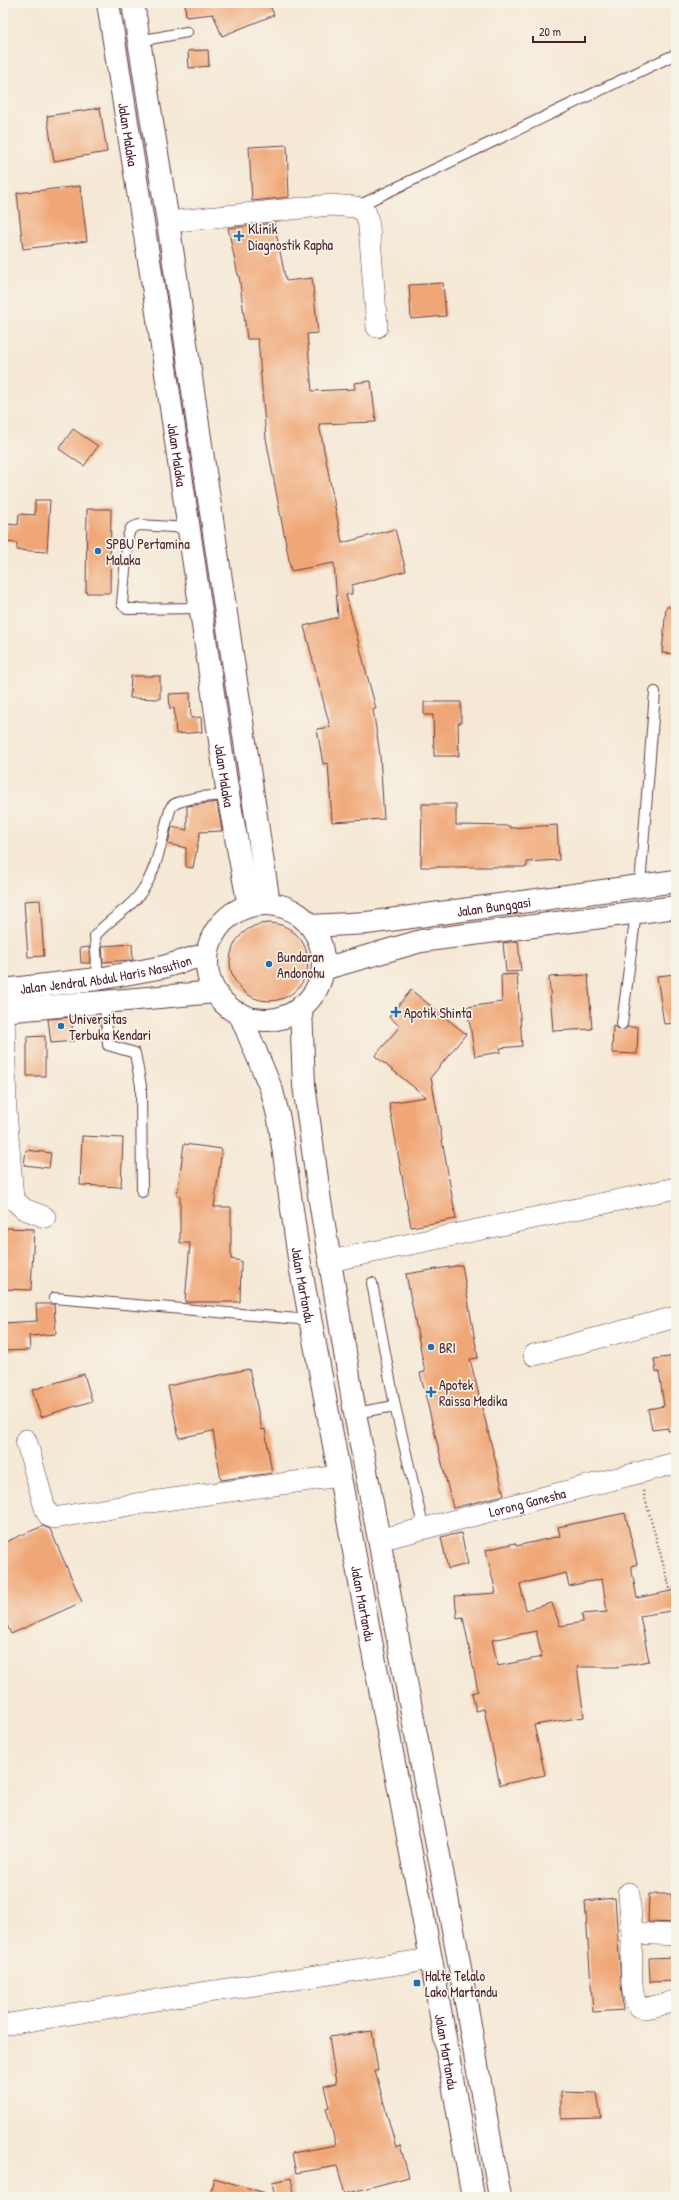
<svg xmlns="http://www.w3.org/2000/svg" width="679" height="2200" viewBox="0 0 679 2200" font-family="'Patrick Hand',sans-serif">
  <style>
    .building { fill: #f0a777; fill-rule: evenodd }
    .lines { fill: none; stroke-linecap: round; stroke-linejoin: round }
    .service-casing { stroke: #643d44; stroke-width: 12 }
    .minor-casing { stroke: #643d44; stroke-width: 22 }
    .tertiary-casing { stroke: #643d44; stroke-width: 24 }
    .trunk-casing { stroke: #643d44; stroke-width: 24 }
    .path { stroke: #643d44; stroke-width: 2.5; stroke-dasharray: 1 3; stroke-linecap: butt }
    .service { stroke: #fff; stroke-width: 10 }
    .minor { stroke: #fff; stroke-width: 21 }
    .tertiary { stroke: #fff; stroke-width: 22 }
    .trunk { stroke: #fff; stroke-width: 22 }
    .poi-dot { fill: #1f6fb2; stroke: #f7f3e8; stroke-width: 1.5 }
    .labels { text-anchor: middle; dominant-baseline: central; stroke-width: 3.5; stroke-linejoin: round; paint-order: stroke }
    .street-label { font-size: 14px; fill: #4a1f2b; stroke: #f7f3e8 }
    .poi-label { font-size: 14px; fill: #4a1f2b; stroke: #f7f3e8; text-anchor: start }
  </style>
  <rect width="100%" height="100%" fill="#f7f3e8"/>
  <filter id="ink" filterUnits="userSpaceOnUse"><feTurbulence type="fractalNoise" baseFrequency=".025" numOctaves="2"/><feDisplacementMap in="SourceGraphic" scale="8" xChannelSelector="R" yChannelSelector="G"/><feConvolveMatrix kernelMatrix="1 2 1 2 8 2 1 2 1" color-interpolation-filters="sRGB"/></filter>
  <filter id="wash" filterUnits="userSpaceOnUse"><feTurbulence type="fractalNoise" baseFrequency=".012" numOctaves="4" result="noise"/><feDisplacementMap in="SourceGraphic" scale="16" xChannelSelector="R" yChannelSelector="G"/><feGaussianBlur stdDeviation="0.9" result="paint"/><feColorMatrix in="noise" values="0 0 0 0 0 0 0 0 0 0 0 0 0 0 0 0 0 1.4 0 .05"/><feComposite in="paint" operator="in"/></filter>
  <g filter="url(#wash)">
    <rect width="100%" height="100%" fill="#f5e8d5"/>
    <g id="blocks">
      <path class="building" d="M185 3H269L274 15 222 36 213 14 186 17Z
        M208 50 209 66 189 68 188 51Z
        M100 108 107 152 54 161 47 116Z
        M287 145 289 197 252 201 249 147Z
        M80 186 87 241 23 249 17 193Z
        M274 223 286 281 312 278 318 333 307 334 312 391 355 389 354 383 371 381 376 422 319 424 342 543 395 529 406 571 352 585V594L346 595 376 709H373L380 755 384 819 332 822 328 763 323 764 317 729 330 727 304 626 338 617 334 563 291 571 266 438 258 339H247L239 275H238L228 228Z
        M443 283 446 316 411 319 409 285Z
        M73 429 98 446 84 466 59 449Z
        M35 500H50L47 552 17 550V543L4 542 7 524 18 525 19 514 35 515Z
        M87 509H111L110 593H86Z
        M666 607H676V654L662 653Z
        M131 676H160V699L130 698Z
        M190 693 191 718 201 717 202 732 176 734 174 708 170 709 169 694Z
        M424 702H461V723H458L459 756H434L433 715H424Z
        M217 802 222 831 200 832 193 868 186 867V848L168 844 172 827 187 830V806Z
        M422 804H456V825L510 826V828L557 825 559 860 527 862V867H421Z
        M40 900 44 956 28 957 24 901Z
        M230 962a39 39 0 1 1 78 0a39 39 0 1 1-78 0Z
        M518 941 521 971 506 972 503 943Z
        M132 944 133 960 103 962 102 946Z
        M89 947 90 963H81L80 948Z
        M517 974 522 1046 500 1048 501 1052 475 1056 467 1007 502 1002 501 975Z
        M676 974V1023L664 1024 657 976Z
        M588 975 592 1029 553 1031 549 977Z
        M411 990 466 1034 431 1077 456 1219 411 1227 389 1103 426 1097 375 1056 400 1026 389 1017Z
        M71 1017 74 1041 51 1043 48 1019Z
        M613 1026 622 1030 628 1027H638L637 1054 612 1053Z
        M45 1036V1076H27V1037Z
        M82 1136 123 1138 121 1187 80 1185Z
        M184 1144 222 1149 214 1207H231V1259L241 1261 240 1302H185L190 1243H180V1196H177Z
        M26 1150 51 1153 49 1168 24 1165Z
        M3 1228 34 1229 31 1290 3 1289Z
        M462 1265 478 1358 470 1359 504 1495 453 1508 420 1373 425 1372 406 1274Z
        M51 1304H54L56 1334 29 1336 30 1350 3 1351V1323L37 1321 36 1304Z
        M676 1356V1430L668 1431V1428L652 1430 648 1409 664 1406 659 1372H656L654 1359Z
        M249 1369 262 1430 265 1429 272 1473 221 1480 213 1431 179 1438 168 1386Z
        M84 1374 92 1401 41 1417 32 1390Z
        M625 1513 637 1564 631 1566 637 1598 676 1590V1610L640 1616 649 1661 616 1667H577L584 1717 534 1725 545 1775 500 1785 484 1709 476 1711 472 1693 478 1691 463 1617 457 1618 455 1596 496 1593 486 1550 515 1543 516 1546 560 1536 558 1527ZM566 1573 569 1586 602 1579 607 1612 582 1614 583 1622 560 1626 552 1603 526 1610 520 1584ZM536 1631 542 1657 498 1666 492 1640Z
        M43 1526 50 1529 82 1602 11 1634 3 1616V1543Z
        M461 1533 468 1564 448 1569 441 1537Z
        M649 1894H671V1898H676V1923L648 1922Z
        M615 1898 623 2010 593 2012 585 1901Z
        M676 1957V1981L650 1982 649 1958Z
        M372 2031 378 2071H375L396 2147 400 2145 409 2177 345 2194 337 2166 296 2173 292 2153 336 2145 326 2108 329 2107 324 2086 336 2083 329 2037Z
        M561 2092 597 2093 601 2118 561 2119Z
        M214 2178 265 2193 264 2197H209Z
        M291 2178 295 2197H275L272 2182Z"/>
    </g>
  </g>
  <g filter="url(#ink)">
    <use href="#blocks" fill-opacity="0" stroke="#643d44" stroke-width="1"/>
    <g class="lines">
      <defs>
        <path id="service" d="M139 41 187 32
          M356 207 676 54
          M189 528 139 525 131 528 128 536 122 604 127 609 200 608
          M640 885 655 692
          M98 979 95 936C108 919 130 910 142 891 159 867 162 834 171 807 180 797 214 796 228 795
          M105 1002 108 1045 135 1053 141 1086 142 1192
          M622 1024 636 912
          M372 1283 395 1406 424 1530
          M54 1298 310 1320
          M355 1413 395 1406"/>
        <g id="minor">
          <path d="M168 222 330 205 356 207 366 213 369 226 377 327"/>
          <path d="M4 1011 6 1110 13 1199 24 1209 45 1217"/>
          <path d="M330 1261 676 1188"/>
          <path d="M534 1355 676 1317"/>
          <path d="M26 1440 45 1508 49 1516 54 1518 136 1504 339 1476"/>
          <path id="s1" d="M379 1540 676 1463"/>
          <path d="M629 1893C630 1906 631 1919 632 1932 633 1947 627 2000 640 2007 646 2010 669 2002 676 2001"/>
          <path d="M632 1933 676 1935"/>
          <path d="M3 2025 187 1995 431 1959"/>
        </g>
        <g id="tertiary">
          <path id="s2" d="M108 3 154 292 228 795 249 906"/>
          <path d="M133 3 168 222 269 904"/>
        </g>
        <g id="trunk">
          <circle cx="265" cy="962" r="58"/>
          <path id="s3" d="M311 926 367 923 676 881"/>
          <path d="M323 969 421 941 676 907"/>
          <path id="s4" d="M3 990 98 979 163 967 207 954"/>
          <path d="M301 1007 304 1085 320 1201 355 1413 456 1945 500 2197"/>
          <path d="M3 1011 215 992"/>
          <path id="s5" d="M240 1014 272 1091 279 1119 300 1265 431 1959 473 2197"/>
        </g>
      </defs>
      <use href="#service" class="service-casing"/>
      <use href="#minor" class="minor-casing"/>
      <use href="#tertiary" class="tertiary-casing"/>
      <use href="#trunk" class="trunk-casing"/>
      <path class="path" d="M643 1491 669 1585 670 1588 676 1589"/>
      <use href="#service" class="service"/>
      <use href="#minor" class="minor"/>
      <use href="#tertiary" class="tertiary"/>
      <use href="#trunk" class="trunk"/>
    </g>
  </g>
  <g class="poi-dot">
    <path d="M237 230h4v4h4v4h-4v4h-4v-4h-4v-4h4z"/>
    <circle cx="98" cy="551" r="4"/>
    <circle cx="269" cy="964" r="4"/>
    <path d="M394 1006h4v4h4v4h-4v4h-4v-4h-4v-4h4z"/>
    <circle cx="61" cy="1026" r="4"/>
    <circle cx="431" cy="1347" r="4"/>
    <path d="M429 1386h4v4h4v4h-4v4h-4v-4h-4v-4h4z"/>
    <rect x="413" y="1979" width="8" height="8" rx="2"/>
  </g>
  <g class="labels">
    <g class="street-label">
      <text stroke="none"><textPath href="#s2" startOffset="133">Jalan Malaka</textPath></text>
      <text stroke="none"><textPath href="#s2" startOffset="457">Jalan Malaka</textPath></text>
      <text stroke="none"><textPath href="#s2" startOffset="781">Jalan Malaka</textPath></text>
      <text stroke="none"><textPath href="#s3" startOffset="184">Jalan Bunggasi</textPath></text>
      <text stroke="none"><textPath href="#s4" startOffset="104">Jalan Jendral Abdul Haris Nasution</textPath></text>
      <text stroke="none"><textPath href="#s5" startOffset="280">Jalan Martandu</textPath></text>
      <text stroke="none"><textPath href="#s1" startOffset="153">Lorong Ganesha</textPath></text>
      <text stroke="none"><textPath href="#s5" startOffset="604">Jalan Martandu</textPath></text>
      <text stroke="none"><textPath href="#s5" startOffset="1060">Jalan Martandu</textPath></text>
    </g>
    <g class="poi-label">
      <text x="248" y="228">Klinik<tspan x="248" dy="16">Diagnostik Rapha</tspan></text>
      <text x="106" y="543">SPBU Pertamina<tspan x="106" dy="16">Malaka</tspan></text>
      <text x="277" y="956">Bundaran<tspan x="277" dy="16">Andonohu</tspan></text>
      <text x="404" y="1012">Apotik Shinta</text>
      <text x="69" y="1018">Universitas<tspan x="69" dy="16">Terbuka Kendari</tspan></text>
      <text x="439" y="1347">BRI</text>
      <text x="439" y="1384">Apotek<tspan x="439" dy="16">Raissa Medika</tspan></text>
      <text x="425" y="1975">Halte Telalo<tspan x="425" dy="16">Lako Martandu</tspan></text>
    </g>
  </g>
  <rect width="679" height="2200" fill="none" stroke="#f7f3e8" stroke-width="16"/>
  <path d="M533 36v6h52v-6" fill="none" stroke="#4a1f2b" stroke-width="2"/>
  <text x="539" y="36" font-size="12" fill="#4a1f2b" stroke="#f7f3e8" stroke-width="3" paint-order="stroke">20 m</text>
</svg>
